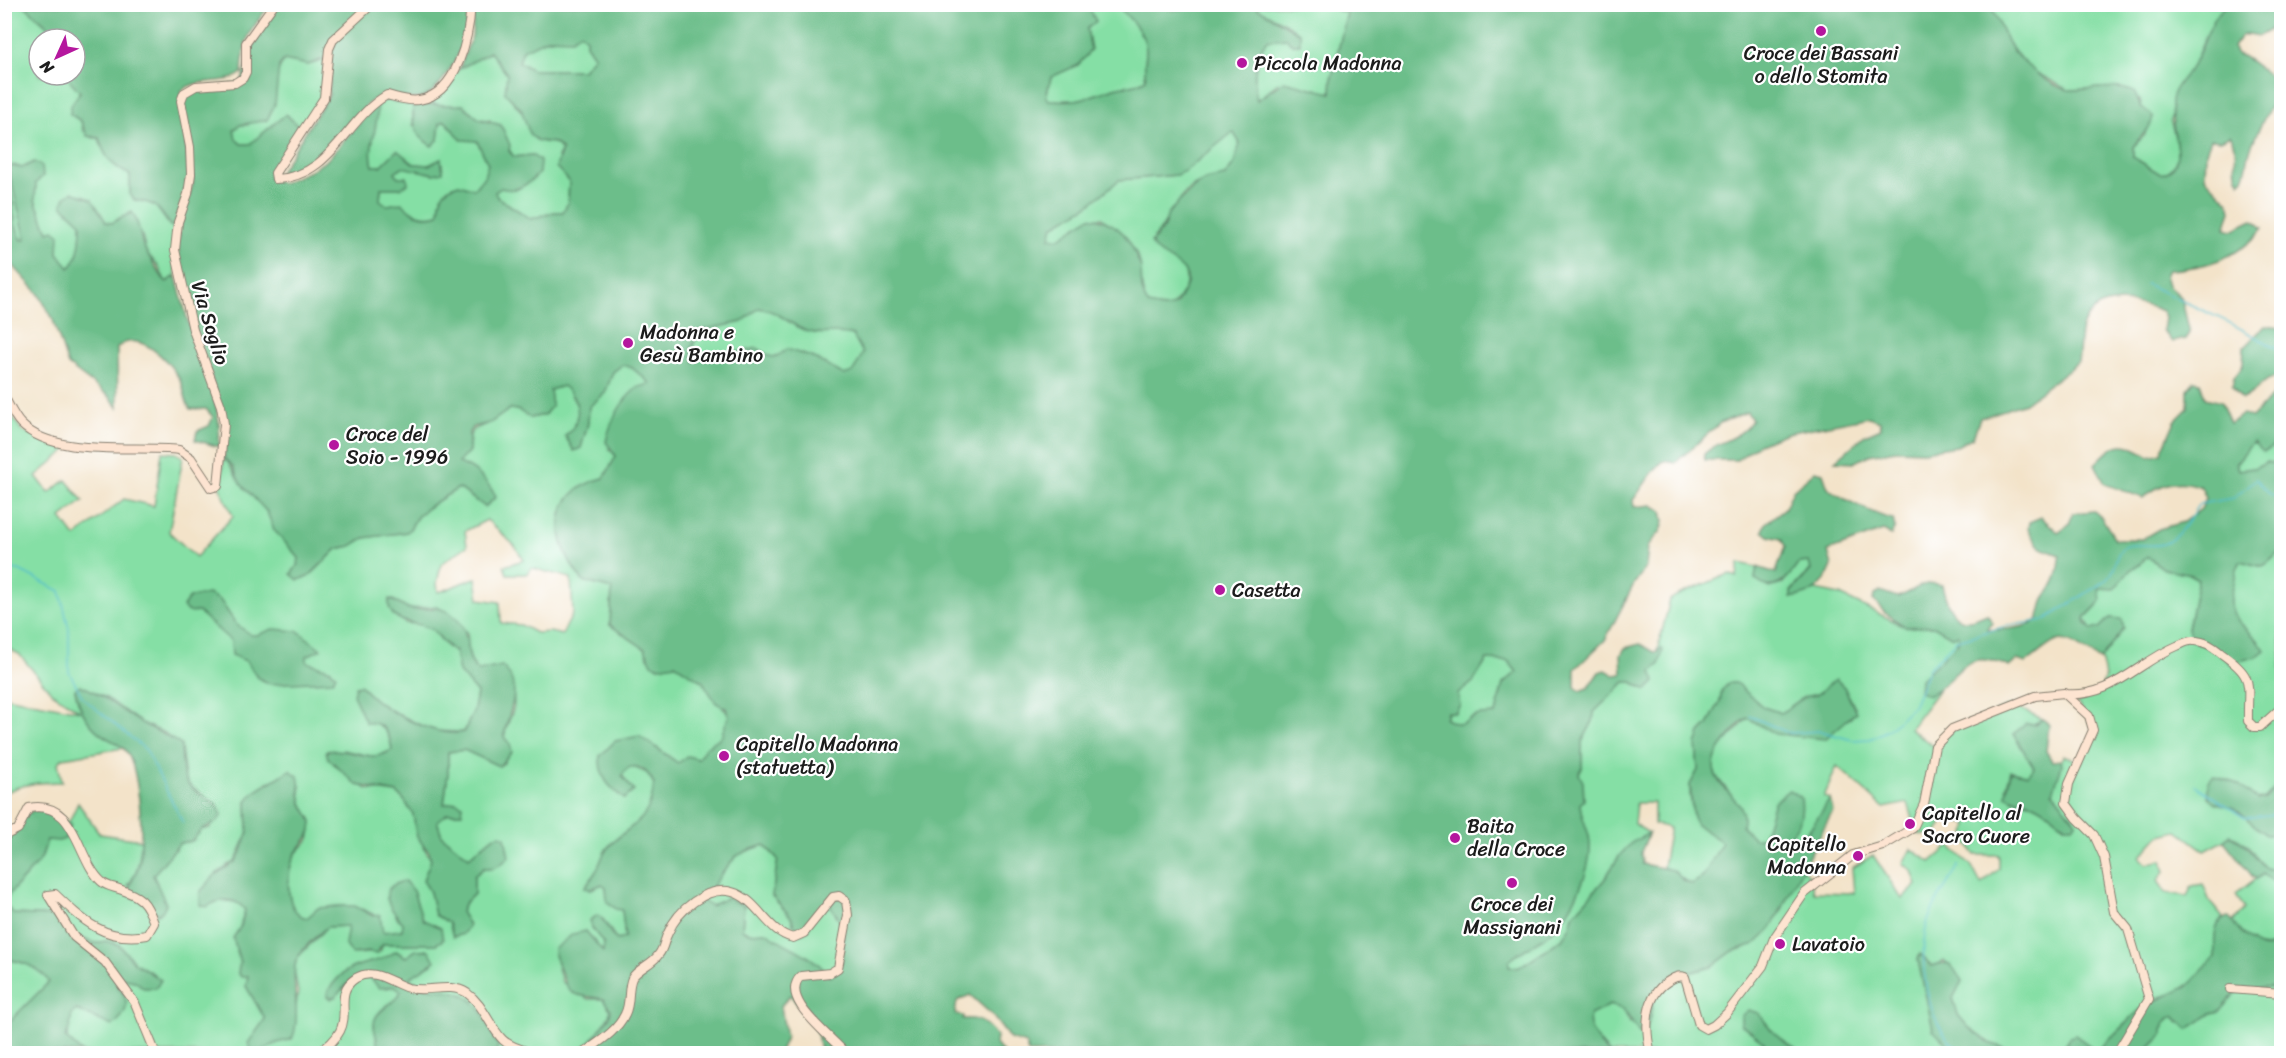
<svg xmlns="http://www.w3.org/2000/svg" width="2286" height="1058" viewBox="0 0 2286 1058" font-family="Sriracha,sans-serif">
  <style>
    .green { fill: #85dfa5; stroke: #507e60; stroke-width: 1.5; fill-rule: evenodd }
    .forest { fill: #6cbe8a; stroke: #446d53; stroke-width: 1.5; fill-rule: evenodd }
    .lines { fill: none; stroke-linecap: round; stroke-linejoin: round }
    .stream { stroke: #52becb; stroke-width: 1.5 }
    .secondary-casing { stroke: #888072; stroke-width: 10 }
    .secondary { stroke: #fde4d1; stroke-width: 8 }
    .poi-dot { fill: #b5179e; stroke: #fff; stroke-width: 2 }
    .labels { text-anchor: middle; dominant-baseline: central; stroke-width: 4.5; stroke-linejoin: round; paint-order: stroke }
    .poi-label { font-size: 20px; fill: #1c1c1c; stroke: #fff; text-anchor: start }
    .street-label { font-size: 20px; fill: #1c1c1c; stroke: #fff }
  </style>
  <rect width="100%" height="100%" fill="#fff"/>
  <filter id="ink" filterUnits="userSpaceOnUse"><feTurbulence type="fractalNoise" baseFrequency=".0167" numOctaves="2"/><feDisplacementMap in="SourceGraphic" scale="12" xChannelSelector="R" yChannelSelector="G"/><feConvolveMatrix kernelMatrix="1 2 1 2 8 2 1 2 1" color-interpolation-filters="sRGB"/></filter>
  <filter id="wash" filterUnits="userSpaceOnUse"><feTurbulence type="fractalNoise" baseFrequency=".008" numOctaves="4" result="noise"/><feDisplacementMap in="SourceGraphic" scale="24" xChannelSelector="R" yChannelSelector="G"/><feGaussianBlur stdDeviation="1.35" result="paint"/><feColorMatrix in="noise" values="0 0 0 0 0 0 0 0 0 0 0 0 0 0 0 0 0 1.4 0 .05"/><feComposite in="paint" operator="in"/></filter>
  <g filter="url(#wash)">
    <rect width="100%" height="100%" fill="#f3e3c9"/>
    <path class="green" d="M4 5H24L55 33 57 39H39V75H65L79 89C81 97 71 105 70 114L81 121 83 130 93 138H100C104 157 112 166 130 175V194L154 204 170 226 176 227 173 249 176 276 166 282 158 266 146 252 142 235 124 215 112 223 106 222 86 196 72 193 68 211 81 223C81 238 81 258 69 268L58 253V244L48 232 35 200 36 182 29 166 22 168 14 165 6 170 15 191 26 239 22 240C11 223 17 199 5 183Z
      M1087 5H1115C1127 14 1147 35 1146 51 1146 62 1143 66 1146 79 1131 88 1128 84 1114 88 1086 98 1080 102 1049 100L1046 97 1051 77 1078 65 1091 50 1087 29 1096 21Z
      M1253 5H1322L1347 13 1332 76 1331 94 1278 83 1257 100C1253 80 1254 56 1267 40L1286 38 1292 44H1299L1300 34C1286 21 1268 16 1253 5Z
      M1990 5H2226L2206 35 2170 120C2176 138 2186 170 2160 174L2133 157V147L2145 135 2148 113 2142 108 2140 100 2106 88 2068 90 2028 68 2008 43Z
      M580 32 586 38V44L594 56 583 70H532L519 62 523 50C541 36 560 41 580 32Z
      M490 52 507 74 510 98 525 116 530 135 543 142 555 143 562 150 558 157 565 177 569 181 568 202 563 212H554L531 219 497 197 495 192 501 188 518 189 535 178 532 155 514 157 490 120 479 119 463 105 445 107 429 102 459 69Z
      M284 60 308 65 325 60 320 99 301 129 286 114 250 144H241L236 139 234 130 240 125H248Z
      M387 100 413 106V125L438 140 440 122 445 121 469 139 477 141 488 164 484 177 474 189 459 184C441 189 440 197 439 214 421 219 412 211 396 203L387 206 380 200 381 188H400L395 172 402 167 443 171 441 159 429 165 414 164 397 151 381 166H373C368 151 376 121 377 103Z
      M1233 131 1240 143 1234 164 1225 176C1218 180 1209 179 1202 182 1176 191 1170 223 1153 238L1161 254C1169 258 1180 261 1184 270 1187 277 1187 286 1183 292 1172 310 1169 310 1148 305 1140 291 1142 284 1141 269 1139 246 1118 232 1102 218H1097L1058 239 1049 238 1053 226 1089 205 1119 180 1177 175 1185 171Z
      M759 308C777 310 790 325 806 331 822 336 838 330 853 335L863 353 854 372 844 375 814 358 793 351 769 358 757 349C731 359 717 342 694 362L692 348 699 331 742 322Z
      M622 365 631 367 650 383 609 449 616 456 604 478C547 491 551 543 583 581L612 589 610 625 645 649 648 657 659 667 675 663 703 682 729 715 721 737 706 747 698 759 678 763 656 747 600 756 626 780 622 776 626 769 631 766 647 773 654 784C650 827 632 820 608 847 602 854 602 861 598 868 594 875 588 882 584 888L591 889 603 884 606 887 608 902 616 909H622L625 938 617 940 603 919 592 928 604 944 603 953 586 931 578 934 555 957 562 982 588 999H603L611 1010C608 1020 589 1046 581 1053H495L498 1046 489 1026 423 984 407 979 432 964 416 950 406 957 396 951C369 971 351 954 327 993L331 999C346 989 351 976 372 978L373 982 387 988 395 986 402 991C398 1002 378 1007 375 1020 371 1032 383 1042 374 1053H82L64 1036 67 1037 72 1013 76 1010 111 1025 124 992 117 986 120 978 135 981 144 988 154 974 135 963 119 945 106 941 95 943 80 938 53 916 14 914 5 905V899L41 859 47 840C67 835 70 818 78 803L100 834 141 840C140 857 139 871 128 885L157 883 153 875 180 843 192 841 201 830 210 828 218 805 189 785 185 778 182 755 165 733 141 723 108 699 80 685 75 690C82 726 100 727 123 748L63 758 58 763 62 782C42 782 23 783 5 793V697L80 711 52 693 19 654 5 647 4 404 22 431 69 448 36 476 49 493 66 480 83 501 61 518 75 537 124 499 154 506 162 452 176 453 183 457 169 532 196 557 233 516 220 488 224 458C232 466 235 476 242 485 250 494 261 502 267 513 276 530 285 543 299 558L298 565 294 570 313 573 337 549 351 546 364 538 407 532C413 527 413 521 418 516 431 504 445 496 459 488L477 502 457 463 469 451C470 427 469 432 489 423 496 420 503 413 510 409L518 410 530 418 545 415 551 401 550 390 563 386 569 391 577 406 579 413 575 428 581 447 588 423 589 407 605 393 613 372ZM487 520 514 545 524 560 504 566 507 574H526L532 568 571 578 573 613 562 635 550 632 536 633 521 625 501 623 500 602 479 599 476 578C462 581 452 589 438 592L437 583 441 564 467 546 465 531ZM393 600 410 609 437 606 467 633C469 647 467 662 479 671L502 666C508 680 517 695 513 710 510 721 506 723 504 738L510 744 504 763 499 766 464 750 448 752V773L444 805 462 813H449L437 821 442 836 469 857 493 837 492 869 484 868 474 876V894L464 904 461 912 469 925 452 931 449 923 435 915 430 892 423 880 431 860 423 846 413 814 404 800 397 793 367 789 333 763 343 750 376 757 392 750C390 730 382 725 364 718L368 695 375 702 432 731 464 732 474 710 477 693 459 672 455 651 447 647 433 630 425 625 405 623 393 613ZM276 780 300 785C299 799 304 809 312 821 311 826 311 834 309 839 305 846 297 850 294 857 286 874 284 913 307 918 329 899 359 904 381 919L382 932 402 930 404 923 397 918 388 892 394 885 413 891 423 920 438 927 436 944H383L380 952 356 954 348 926 327 927 297 958 294 969 298 992 296 1006 277 1043 258 1053 265 1019 246 986 249 979C233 946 235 944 245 910 237 899 228 901 215 901L227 865 235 862 248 833 247 801 267 782Z
      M2281 434V465L2266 462 2254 468 2238 470 2236 463 2250 444H2276Z
      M2281 550V781L2265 798 2257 800 2237 784 2213 776 2214 802 2234 808 2266 835 2276 834 2281 837V871L2265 868C2255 857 2245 837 2229 835L2224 841 2205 851 2178 831 2160 835 2140 857 2147 864 2162 860 2165 871 2158 881 2166 893 2187 896 2192 886 2203 884 2210 902 2223 918 2219 922 2215 957 2195 980 2174 994 2160 997 2132 1017 2097 1051 2075 1035 2070 1037 2060 1053H2024L2023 1046 2007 1049 1992 1044 1969 1028 1958 1015 1953 998 1962 981 1944 961 1932 966 1920 955 1918 960 1934 1030 1955 1053H1801L1774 1033 1758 1013 1741 1024 1764 1042V1053L1707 1050 1703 1054 1610 1053C1600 1044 1586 1029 1590 1015L1610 1005 1623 1009 1630 1023 1656 992 1684 974 1711 967 1733 951 1745 948 1780 914 1799 872 1806 861 1804 869 1810 877 1814 892 1854 893 1852 868 1873 855 1902 899 1917 885 1912 871 1903 863 1911 849 1931 862 1950 846 1971 865 1981 884 1999 869V855H1975L1965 841 1968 824 1944 819 1935 836 1918 834 1908 803 1884 808 1837 766 1824 797 1830 799 1818 821 1794 846 1787 845 1791 832 1768 824 1763 837 1754 839 1741 826V808L1717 777 1713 768 1714 754 1748 718 1794 735 1826 738 1839 724 1851 718 1855 707 1844 687 1804 697 1781 713 1763 707 1745 692 1722 690 1720 701 1708 725 1700 733 1697 756 1698 770 1690 785V795L1693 817 1697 825 1723 842 1703 877 1693 885C1681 880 1675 871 1663 867L1670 828 1654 824V803H1636L1634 824 1649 833 1620 855 1604 880 1573 915 1570 927 1562 939 1518 968 1509 966V961C1522 949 1539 943 1551 932 1566 918 1581 858 1589 836 1584 825 1580 814 1580 803 1581 792 1584 784 1579 774L1582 768V742L1593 721 1594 712 1625 682H1632L1640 687 1652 671 1670 600 1676 596 1729 574 1737 577 1739 563 1757 567 1755 579 1770 588 1782 584 1799 563 1809 562 1811 569 1791 591V598L1815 590 1840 595 1906 627 1934 626 1951 636 1960 635 1937 690 1939 689 1910 728 1933 746 1956 727 2012 705 2043 719 2013 734 2034 767 2029 775 2011 771 2006 788 2012 800C2031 798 2052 814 2065 826L2075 821 2053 792 2063 755 2081 762 2095 731 2074 698 2100 692 2105 677 2101 658 2118 635 2110 618 2099 628 2091 630 2085 618 2097 606 2099 588 2148 557 2164 569 2187 573 2198 579 2188 629 2259 641 2235 618 2228 601 2236 569 2241 561C2266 569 2262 569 2281 550Z
      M1487 660 1508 661 1517 672 1503 684 1496 714 1476 716 1467 723 1458 725 1445 719 1458 694 1473 682Z
      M764 845 778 859 772 896 791 917 793 925 811 917 825 904H829C832 910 837 914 839 920 845 935 845 970 830 977 814 954 788 949 766 932L749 933 742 929 744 906C733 899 721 899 711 906L703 902C705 896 732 859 737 856 744 851 756 848 764 845Z
      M2262 874 2281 886V939C2265 957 2240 940 2233 922L2244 909 2236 894Z
      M4 959C22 961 39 967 49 982L10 1021 5 1020Z
      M2244 987H2281V1053L2144 1054 2163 1035C2163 1025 2164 1020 2174 1016L2179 1023C2203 1024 2200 1016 2219 1012L2229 999Z"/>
    <path class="forest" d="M902 4 910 10 916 4 1087 5 1096 21 1087 29 1091 50 1078 65 1051 77 1046 97 1049 100C1080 102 1086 98 1114 88 1128 84 1131 88 1146 79 1143 66 1146 62 1146 51 1147 35 1127 14 1115 5H1161L1172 10 1208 5H1253L1300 34V44H1292L1286 38 1267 40C1255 55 1252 80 1257 100L1284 81 1331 93 1332 76 1347 13 1322 5 1990 4C1996 17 2002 31 2008 43 2014 57 2054 90 2070 90 2092 90 2114 83 2134 92L2142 108 2153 116C2151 131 2140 135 2133 147V157L2160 174C2194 169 2165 120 2172 96 2174 87 2184 77 2190 69 2205 48 2207 22 2226 5H2282L2281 16 2268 31 2259 36 2249 34 2241 36 2233 47 2237 54C2252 59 2262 73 2278 80L2280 94C2268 108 2259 128 2252 145 2246 158 2249 172 2240 182 2230 170 2241 149 2230 135L2221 140 2211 139 2206 152 2205 177 2229 202 2231 211 2225 228 2232 230 2253 220 2263 228C2240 258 2205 268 2168 270L2165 275 2168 285 2181 297 2190 333 2186 339 2172 342 2163 330 2165 318 2162 311C2139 301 2095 293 2083 325 2079 335 2080 351 2078 362L2025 403 1980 418 1973 437 1957 446 1923 451 1896 450 1869 455 1855 462 1835 461 1865 435 1881 428 1880 421 1869 417 1787 433 1759 444 1737 460H1705L1704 454C1721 438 1739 441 1752 420L1747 412 1720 423 1675 463C1672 462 1669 460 1665 461 1657 462 1640 492 1633 500L1634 507 1652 505 1662 511 1664 521 1661 531 1648 546 1646 567 1634 584 1605 640 1575 669V687L1580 691 1588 688 1599 672 1606 670 1614 675 1622 674 1621 655 1625 648 1640 644 1656 653 1661 648 1663 650 1659 665 1652 671 1655 682 1647 690 1632 682H1625L1594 712 1593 721 1582 742V768L1579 774 1583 782 1584 800 1580 804C1581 816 1586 825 1589 836 1595 866 1573 911 1551 932 1539 943 1522 949 1509 961V966L1518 968 1562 939 1570 927 1573 915 1604 880 1620 855 1631 843 1649 833 1641 852 1642 864 1673 870 1684 881 1692 884 1703 877 1722 842 1697 825 1693 817 1690 785 1698 770 1696 744 1700 733 1708 725 1720 701 1722 690 1729 683H1736L1763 707 1781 713 1805 697 1816 695 1836 679 1844 687 1856 712 1825 739 1775 734 1748 718C1739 722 1734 731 1728 738 1686 787 1753 790 1742 826L1754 839 1763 837 1774 802 1789 790 1801 798C1802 806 1802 815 1799 823 1794 832 1788 834 1787 845L1794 846 1801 842 1830 799 1833 811 1770 930 1755 944 1733 951 1711 967 1684 974 1656 992 1646 1032 1639 1033 1623 1009 1610 1005 1590 1015C1586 1029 1600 1044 1610 1054L1028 1053 1026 1044 1010 1039 991 1014 970 995 957 1001 955 1014 963 1016V1019C980 1017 987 1024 997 1037L996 1044 1003 1053H824L819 1046 816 1026 790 995 781 1006 786 1038 779 1053H581L609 1018 611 1010 603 999C578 993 570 1002 561 972 558 963 555 958 554 949L573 934 586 931 603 952 604 944 592 928 590 920 598 915C607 922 608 933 617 940L625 938 622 910 616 909 607 901 606 887 602 884 591 889 584 888C589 881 596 874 599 865 602 859 602 855 607 849 630 821 649 828 654 784 649 769 630 758 622 776L634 791 624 799C608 786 599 777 600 756L615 741 639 736 678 763 688 756 698 759 706 747 721 737 729 715 726 708 716 703 703 682 675 664 659 667 652 664 645 649 610 625 612 589 583 581C551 542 547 492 604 478L616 456 606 442C610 422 621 400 637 388 642 385 645 387 650 383L631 367 622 365 613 372 605 393 589 407 588 423 581 448 574 451 565 436C583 421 581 400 563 386L550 390 552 406 544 415 530 418 518 410 510 409 490 423 474 427 469 432V451L458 463C476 468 487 480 496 497L485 507 459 488C445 496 431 504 418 516 413 521 413 527 407 532L364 538 351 546 337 549 308 577 298 580 291 574 298 565 299 558 274 530 267 512 240 483 233 467 224 458 226 423 193 323 180 269 178 245 181 223 193 184 183 103 186 94 194 89 241 83C253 45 252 34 281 5H468C467 15 468 27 465 37 460 54 440 93 421 98 399 103 391 85 369 103 361 110 356 121 349 129 329 153 310 168 278 175L329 95 331 56 308 65 284 60 279 66 275 104 267 120 240 125 234 130 236 139 241 144H250L286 114 301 129 269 178 282 183 310 171 327 160 377 103C380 124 367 147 373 166H381L397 150 414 164 429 165 441 159 443 172 434 174 402 167 395 172 398 177H407L408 184 400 188H381L380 200 387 205 402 203C414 215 423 219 439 214 440 197 441 189 459 184L474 189 484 177 488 164 477 141 462 140 445 121 440 123 438 140 432 146C415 136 413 125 413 106 430 102 445 106 463 105L479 119 501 125 510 145 509 151 514 157 532 155 540 161 539 173C529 184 516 193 501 188L495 192 497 197 531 219 554 212H563L568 203 569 181 556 167 562 150 555 143 538 141 530 135 521 109 505 93 507 74 490 52 459 69 472 36 474 5ZM580 33 586 38V44L594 56 583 70H532L519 62 523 50 548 38 572 39ZM1233 132 1240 143 1234 164 1225 176 1205 180 1193 188 1168 213 1164 227 1151 243C1158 261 1201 264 1183 292 1180 296 1180 300 1176 304 1167 311 1158 307 1148 305 1140 291 1142 284 1141 269 1141 265 1137 260 1136 256 1128 233 1114 221 1090 217L1058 239 1050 238 1053 226 1089 205 1119 180 1177 175 1185 171ZM759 308C777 310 790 324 806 331 822 337 838 330 853 335L863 353 853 372 844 375 814 358 787 349C771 362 773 357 757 348 733 358 717 345 694 362L692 348 699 331 742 322ZM1487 660 1508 661 1517 672 1503 684 1496 714C1490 715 1482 714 1476 716 1459 723 1468 728 1445 719L1447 712 1455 713 1460 705 1458 694 1473 682ZM764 845 778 859 772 896 791 917 797 931 802 933 808 929 811 917 825 904H829C832 910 837 914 839 920 845 936 846 970 830 977 814 954 788 948 766 932L749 933 742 929 744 906 727 898 711 906 703 902C705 896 732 859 737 856 745 851 756 848 764 845Z
      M24 5H270C248 33 244 37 242 73 224 87 199 76 181 91L189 177 176 227 171 226C156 206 159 204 134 200L130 194V175C112 166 104 157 99 138L87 136 81 121 70 114 71 105 80 92 65 75H75V39H57L49 27Z
      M34 162 42 166 43 176 36 183 35 200 48 232 54 230 59 234 58 253 69 268C80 259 81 238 81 223L62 205 65 197 72 192 92 199 106 222 112 223 132 212C140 224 139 233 143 245 144 249 163 279 166 282L176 276C183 303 190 331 199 357 211 394 222 407 219 447L195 440 197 431 209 426 213 417 206 409H190C184 399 185 388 179 378 167 359 138 328 117 348L118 408 110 397 68 365 52 317 38 293 7 259 5 248V183C17 199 11 223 22 240L26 239 7 165 22 168Z
      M2265 326 2281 328V376C2263 377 2258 392 2242 399L2232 386 2234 377 2243 365 2244 347Z
      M2194 381 2200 382 2205 398 2221 402 2230 423 2241 415 2252 417 2281 387C2281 407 2286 447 2263 452L2253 442 2236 463 2238 470 2254 468 2266 462 2281 465V550C2261 570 2266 568 2241 561 2235 570 2236 578 2233 588 2223 621 2250 626 2265 650L2256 657 2230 663 2221 654 2192 640 2188 629 2198 579 2187 573 2164 569 2148 557 2129 572 2114 589 2099 588 2101 601 2085 618 2086 624 2092 630 2099 628 2110 618 2122 619 2124 628 2100 660C2057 634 2066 632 2026 663L2017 660 2009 667C1963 646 1963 675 1928 696L1919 691 1920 680 1958 643 1959 635 1951 636 1934 626 1906 627 1885 613 1873 600 1874 596 1880 591 1897 597C1914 592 1923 579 1942 585 1945 597 1951 622 1969 620 1975 620 1981 616 1987 614L1993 623 1989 625 1987 629C1997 631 2030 628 2037 620 2042 614 2040 605 2045 598 2055 584 2060 574 2060 555 2041 549 2037 548 2028 528L2029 522 2041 517 2058 532 2069 524 2073 513 2094 511 2102 518 2115 539H2142L2159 529 2183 522 2201 509 2206 498 2201 487C2180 478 2159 483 2143 498L2105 484 2095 464C2116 442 2121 439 2149 456L2161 453 2175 421 2188 408V389Z
      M1815 471 1823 473C1825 478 1825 483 1828 487 1833 495 1882 518 1893 519L1895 528 1891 535 1883 531 1828 551 1832 566C1824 587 1813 594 1791 598V592L1811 570 1809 562 1799 563C1788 579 1773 597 1755 579L1757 567 1776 573 1785 546 1781 539 1769 536 1763 531 1766 523 1785 508 1793 490Z
      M208 594 220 600 236 624 251 635H257L273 629 298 631 321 649 307 656V662L331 670 336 675 332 681 270 684 258 678 246 661 232 655 231 641 198 612H188L183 607 189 598Z
      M389 599C396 601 403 608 410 609 427 612 434 602 451 614 476 631 460 658 479 671L502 666C526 688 507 713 504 737L510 744 512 752 499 766 464 750 448 752V773L444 804 456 802 463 805 462 813H448L437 821 442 836 469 857 493 837 500 835 505 837 509 857C501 865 496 869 484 868L474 876V894L464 904 461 912 469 925 463 934 453 937 449 923 435 915 430 892 423 880 431 860 429 852 417 837 413 814 404 800 397 793 357 785 328 758 326 751C348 746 371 765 392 750 390 734 384 721 366 723L353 695 355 686 361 685C378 709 435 738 464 732L474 710 477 693 459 672 455 651C444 646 440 635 431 629 418 621 385 625 389 599Z
      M80 685C102 693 119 710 140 722 154 730 167 735 181 745 182 755 181 768 185 778 192 796 216 797 222 815L217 822 201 830 192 841 180 843 153 875 166 904 162 912 157 914 148 905 128 894C129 882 138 873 140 860 143 837 140 770 126 751 121 745 114 742 107 738 89 728 79 709 75 689Z
      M2043 719 2049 725 2046 751 2052 761 2061 760 2062 765 2053 792 2076 822 2073 826H2065C2054 816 2039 804 2024 800 2017 798 2013 801 2006 795L2011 771 2028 775 2034 767 2013 734 2026 724H2036Z
      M290 770 298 776C301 787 298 797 304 808 307 814 312 817 312 824 311 840 300 844 294 856 286 873 284 913 307 918L318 908 342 906H355L373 916 380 915 383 932 402 930 403 923C390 909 373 887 405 881L413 891 423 920 441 928 443 940 436 944H383L376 954 368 952 352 954 345 944 348 926 327 927C317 936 305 945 298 957 288 973 303 1016 292 1039L277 1043 258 1053 252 1051 248 1043 265 1019 246 986 248 976 241 977 238 972 240 962 233 938 241 926 245 910C236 897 219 898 207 907L200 905V892L216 874 235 862 242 850 248 833 247 801 253 793Z
      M2213 776 2238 784 2257 800 2265 798 2281 781V837L2276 834 2266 835 2234 808 2214 802 2208 797V782Z
      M43 807 71 824 65 839 59 841 47 840 41 859 5 899V839L27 813Z
      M2229 835 2241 841 2265 868 2281 871V886L2263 874 2257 879 2253 877 2224 841Z
      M4 905 14 914 53 916 80 938 95 943 106 941 119 945 135 963 161 980 156 988H144L135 981 120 978 117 986C132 1001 128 1014 112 1026L77 1010 72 1013 70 1027 65 1037 82 1053H5V1020L10 1021 49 982C39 967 22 961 5 959Z
      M2228 917C2241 930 2260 963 2281 939V987L2238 990 2219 1012 2211 1014 2188 1029 2174 1016C2164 1020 2163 1025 2163 1035L2144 1053 2060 1054 2070 1037 2075 1035 2097 1051 2144 1006 2187 987 2215 957C2215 942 2211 922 2228 917Z
      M416 950H429L435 961 408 979C427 994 459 984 476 1004 487 1016 490 1032 498 1046L495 1054 374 1053C383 1041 369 1029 376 1017 382 1007 398 1001 401 991L395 986 379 988 369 976 349 982 335 997H327C327 991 329 989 333 984 354 957 374 968 396 951L406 957Z
      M1920 954 1932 966C1950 959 1953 966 1962 981L1953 998 1958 1015 1969 1028 1992 1044 2011 1050 2023 1046 2024 1053H1955L1933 1030 1918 960Z
      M1748 1010 1758 1013 1774 1033 1801 1053H1764V1042L1741 1024V1016Z"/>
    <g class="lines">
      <path class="stream" d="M2146 284 2230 323 2282 351
        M4 568 19 570 60 591 69 629V672L83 698 146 750 183 823
        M1750 716 1789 733 1820 731 1852 740 1870 739 1888 730 1913 706 1929 668 1955 641 2006 626 2045 620 2108 579C2116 571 2114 557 2121 550 2130 540 2154 549 2166 543 2181 535 2190 517 2199 504L2234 498 2256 479 2271 495 2282 497
        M2195 785 2245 818 2282 813
        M1959 865C1950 881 1938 896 1931 913 1917 944 1924 1002 1942 1031 1947 1040 1956 1047 1965 1054
        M1759 1048V1054"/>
    </g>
  </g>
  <g filter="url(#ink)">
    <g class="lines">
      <defs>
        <path id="secondary" d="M372 4 333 40 329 49 324 98 275 173 276 179C332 177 346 118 387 95 396 97 409 102 419 100 458 94 469 36 471 4
          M4 396C9 405 14 417 21 424 55 458 135 445 179 450L191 458 211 488 218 486 224 424 221 406 193 330 175 250 178 222 188 194 191 174 190 147 181 101 184 93 196 86 235 83 243 78 246 72V43L274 4
          M2065 694C2112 698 2137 663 2177 646 2182 644 2188 640 2194 641 2206 641 2213 647 2222 654 2256 678 2247 683 2248 721L2254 727H2260L2282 707
          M4 836 18 829 29 808C77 799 76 859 102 882 106 886 113 887 119 889 141 896 146 901 154 923L147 935C106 943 82 920 55 894L48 895 74 937 105 962 135 1003 156 1054
          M2230 989 2282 993
          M317 1054C326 1047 335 1041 340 1031 350 1012 334 992 356 978 375 967 391 983 408 988 427 993 450 982 467 993 484 1005 489 1026 503 1040 512 1048 526 1051 537 1054
          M582 1054C597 1043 617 1032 625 1014 631 1003 627 989 632 978 638 968 653 964 659 954 664 948 664 940 668 933 677 911 707 885 732 892 758 899 767 932 793 938L804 933 833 897 839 896 846 901 848 915 838 968 830 973 801 976C777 999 833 1037 846 1054
          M1651 1054C1645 1030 1644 997 1667 982 1673 978 1678 975 1685 977L1699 1025 1706 1029 1714 1025 1727 1013 1763 966 1774 938 1804 894 1853 855 1883 846 1913 828 1924 804 1935 746 1952 729 2035 696 2064 693 2089 716 2093 730 2069 784 2066 803 2077 818 2094 835 2104 857 2114 912 2128 929 2149 999 2116 1054"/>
      </defs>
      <use href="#secondary" class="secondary-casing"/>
      <use href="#secondary" class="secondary"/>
    </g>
  </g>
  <g class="poi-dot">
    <circle cx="1821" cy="31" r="6"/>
    <circle cx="1242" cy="63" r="6"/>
    <circle cx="628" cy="343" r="6"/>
    <circle cx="334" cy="445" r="6"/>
    <circle cx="1220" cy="590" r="6"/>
    <circle cx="724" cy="756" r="6"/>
    <circle cx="1910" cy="824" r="6"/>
    <circle cx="1455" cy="838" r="6"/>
    <circle cx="1858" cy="856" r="6"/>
    <circle cx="1512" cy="883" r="6"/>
    <circle cx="1780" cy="944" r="6"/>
  </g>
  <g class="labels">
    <g class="poi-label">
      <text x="1821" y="53" text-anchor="middle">Croce dei Bassani<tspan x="1821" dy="23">o dello Stomita</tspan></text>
      <text x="1254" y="63">Piccola Madonna</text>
      <text x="640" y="332">Madonna e<tspan x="640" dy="23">Gesù Bambino</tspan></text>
      <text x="346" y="434">Croce del<tspan x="346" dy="23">Soio - 1996</tspan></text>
      <text x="1232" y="590">Casetta</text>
      <text x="736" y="744">Capitello Madonna<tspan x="736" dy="23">(statuetta)</tspan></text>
      <text x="1922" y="813">Capitello al<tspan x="1922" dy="23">Sacro Cuore</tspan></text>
      <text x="1467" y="826">Baita<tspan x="1467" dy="23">della Croce</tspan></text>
      <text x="1846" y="844" text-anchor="end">Capitello<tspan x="1846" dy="23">Madonna</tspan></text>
      <text x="1512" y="904" text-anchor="middle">Croce dei<tspan x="1512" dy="23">Massignani</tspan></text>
      <text x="1792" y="944">Lavatoio</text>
    </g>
    <g class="street-label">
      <text transform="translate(210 323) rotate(73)">Via Soglio</text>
    </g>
  </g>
  <rect width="2286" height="1058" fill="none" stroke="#fff" stroke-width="24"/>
  <g transform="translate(57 57) rotate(225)"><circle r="28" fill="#ffffff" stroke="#a4a4a4" stroke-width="1.5"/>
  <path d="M0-4.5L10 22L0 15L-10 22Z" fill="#b5179e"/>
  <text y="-9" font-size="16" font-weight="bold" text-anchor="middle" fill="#1c1c1c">N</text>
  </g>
</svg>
